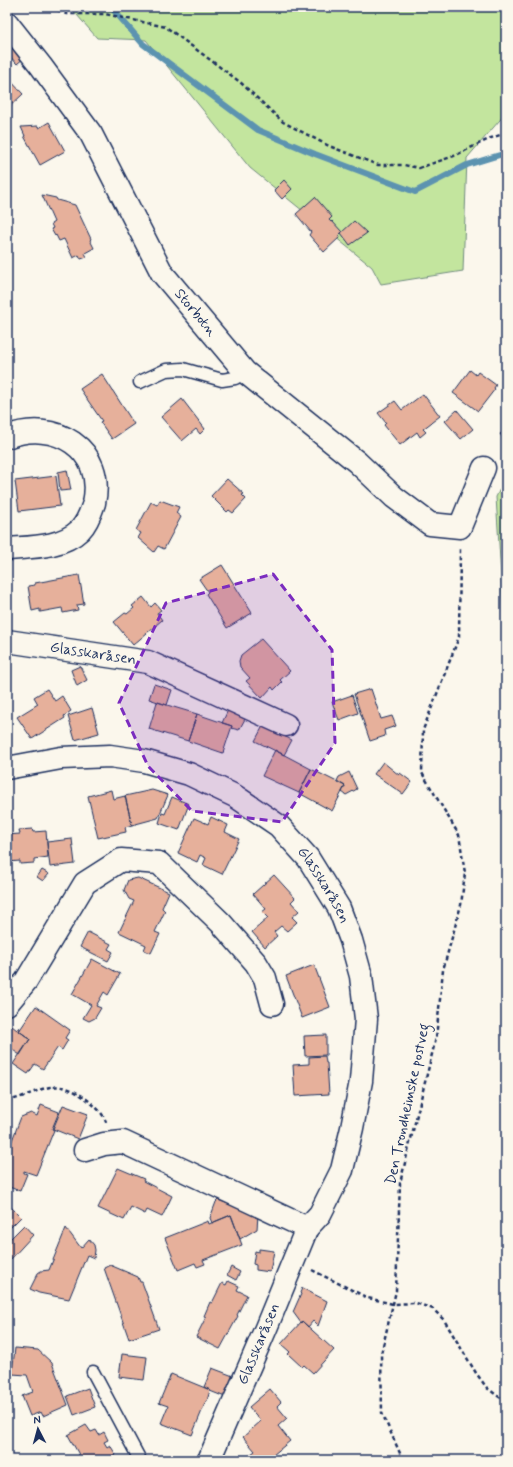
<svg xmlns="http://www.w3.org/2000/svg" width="513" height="1467" viewBox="0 0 513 1467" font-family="Mynerve,sans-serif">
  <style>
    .green { fill: #c3e59e; stroke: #6f8a7e }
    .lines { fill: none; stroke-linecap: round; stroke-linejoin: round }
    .stream { stroke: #5c93b0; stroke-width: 6 }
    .building { fill: #e6b09b; stroke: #1b2f5e }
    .service-casing { stroke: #1b2f5e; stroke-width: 15 }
    .minor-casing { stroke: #1b2f5e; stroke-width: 25 }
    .path { stroke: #1b2f5e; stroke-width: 2.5; stroke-dasharray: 4 3; stroke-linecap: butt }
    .service { stroke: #fbf7ec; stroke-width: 12 }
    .minor { stroke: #fbf7ec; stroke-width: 22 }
    .marked { fill: #7b2cbf; fill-opacity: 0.2; stroke: #7b2cbf; stroke-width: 3; stroke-dasharray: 8 5; stroke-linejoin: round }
    .labels { text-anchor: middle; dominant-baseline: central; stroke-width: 3; stroke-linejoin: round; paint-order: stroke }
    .street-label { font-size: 15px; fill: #1b2f5e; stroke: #fbf7ec }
  </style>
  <rect width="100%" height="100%" fill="#fbf7ec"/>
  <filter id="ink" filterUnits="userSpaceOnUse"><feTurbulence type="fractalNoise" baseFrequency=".025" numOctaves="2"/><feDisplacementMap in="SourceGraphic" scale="8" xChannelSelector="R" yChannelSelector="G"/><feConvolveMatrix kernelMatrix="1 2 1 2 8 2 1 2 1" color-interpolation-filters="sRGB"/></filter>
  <g filter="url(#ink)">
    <path class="green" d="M70 7H506V113L467 158 463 271 381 284 372 267 250 168 146 40 97 38Z
      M506 477V655L496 497Z"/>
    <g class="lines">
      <path class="stream" d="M111 7 143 44 258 130 315 154 415 192 467 165 506 153"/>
    </g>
    <path class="building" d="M9 39 25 57 17 64 7 53V42Z
      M7 77 23 94 7 109Z
      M49 122 65 151 40 165 24 136H25L21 127 38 126 39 128Z
      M284 180 292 189 282 199 274 190Z
      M42 195 56 198 57 200 75 205 91 239 90 240 94 248 85 253 87 257 81 259 79 255 73 258 64 239 59 241 56 235 55 236 51 229 53 228 51 224 54 222Z
      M315 197 332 217 329 220 331 222 332 221 342 232 339 235 340 237 324 252 309 235 311 232 296 214Z
      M354 221 367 233 350 245 341 233Z
      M470 370 476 375 478 372 496 385 494 388 495 389 478 411 453 393Z
      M102 374 134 424 112 439 100 422 102 421 80 389Z
      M423 394 440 416 423 429 426 432 420 437 417 432 400 445 384 425 386 423 378 413 395 401 402 410Z
      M182 399 205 429 200 434 196 429 182 441 161 417Z
      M457 410 473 429 461 439 445 421Z
      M506 430V442L500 434Z
      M67 470 71 490 60 491 58 472Z
      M56 476 60 506 19 511 15 481Z
      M227 479 244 494 242 495 246 499 233 513 229 510 227 512 211 496Z
      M160 500 179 507 176 513 181 517 164 549 158 546 154 552 138 538 141 533 136 530 151 502 157 505Z
      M222 565 252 613 227 628 206 594 208 592 199 579Z
      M79 575 84 604 77 605 78 610 63 613 62 608 40 612V609L32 611 28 586 35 585V583Z
      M143 597 151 607 155 603 161 610 157 613 162 620 133 645 114 622 125 613 127 614 134 608 132 606Z
      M261 639 290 671 280 680 282 682 274 690 272 687 262 698 246 681 250 678 240 667 239 661 241 655Z
      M80 666 87 680 77 686 71 670Z
      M154 684 172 690 167 705 149 699Z
      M47 689 55 701 62 696 71 711 64 716 65 718 32 739 17 717 38 704 34 697Z
      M371 689 381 719 392 716 396 726 384 730 385 736 370 741 354 694Z
      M352 695 358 713 339 720 332 702Z
      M157 702 197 714 188 741 149 729Z
      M92 708 99 733 75 740 68 716Z
      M228 710 245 719 239 730 231 728 232 726 222 723Z
      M197 714 232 726 223 753 188 741Z
      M263 726 292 740 284 755 255 741Z
      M275 750 311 769 299 793 262 776Z
      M383 762 399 775 400 773 412 782 403 794 374 774Z
      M311 769 345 786 332 811 299 793Z
      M349 772 357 789 346 795 342 792 345 786 337 781 339 777Z
      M111 790 113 799 125 796 132 825 125 827 126 832 98 838 88 796Z
      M152 790 168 795 158 818 132 825 125 796Z
      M172 797 189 804 179 830 159 823 162 813 165 814Z
      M211 817 228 825 225 832 239 839 222 874 203 865 206 858 200 855 197 862 178 853 194 818 208 824Z
      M32 829 33 832 46 831 48 857 34 859V863L20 864V861L7 862V835L20 834 19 830Z
      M72 839 75 864 50 867 47 842Z
      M42 870 49 874 43 881 37 877Z
      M274 875 295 898 291 902 299 911 292 917 297 922 287 931 281 926 274 932 277 936 265 947 252 932 268 918 262 912 266 909 253 894Z
      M138 878 169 892 162 908 165 911 155 932 160 934 151 953 144 950 146 945 119 932 134 901 129 899 124 890 128 880Z
      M88 932 111 944 108 949 113 952 108 961 80 947Z
      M92 959 120 974 108 995 104 992 96 1006 101 1008 95 1018 89 1021 83 1018 91 1005 72 994Z
      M314 965 330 1007 302 1018 286 976Z
      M36 1006 70 1030 65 1038 68 1040 62 1050 58 1047 43 1069 35 1064 28 1074 13 1064 30 1039 19 1031Z
      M12 1026 17 1030 19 1027 20 1029 19 1031 30 1039 20 1055 7 1046V1033Z
      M326 1035V1055L305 1056 304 1036Z
      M325 1056 326 1063H327L329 1094 295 1096 293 1065 309 1064V1057Z
      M41 1105 59 1112 52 1129 54 1130 36 1175 24 1171V1173L27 1174 20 1191 9 1187 10 1184 7 1182V1141L11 1143 21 1117 31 1113 37 1116Z
      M63 1105 88 1114 78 1139 53 1129Z
      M118 1168 144 1179 143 1181 172 1196 162 1217 147 1210 145 1214 131 1207 124 1220 98 1208Z
      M218 1200 258 1215 257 1229 240 1239 231 1215 212 1223 210 1218 216 1202Z
      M7 1203 21 1217 7 1231Z
      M231 1215 242 1245 203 1260 205 1264 197 1267 195 1263 178 1270 165 1238 208 1221 209 1224Z
      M24 1225 33 1235 11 1259 7 1255V1242Z
      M66 1228 81 1248 89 1239 94 1245 95 1250 94 1258 87 1255 69 1299 39 1293 30 1289 38 1273 41 1271 49 1270Z
      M259 1249 274 1251 270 1272 256 1270V1265L253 1264 255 1251 259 1252Z
      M110 1265 138 1277 140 1282H142L159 1329 129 1339 104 1268Z
      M231 1267 240 1272 236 1280 227 1275Z
      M228 1281 239 1286 237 1290 247 1295 237 1315 238 1316 220 1349 196 1337 206 1317 204 1316 210 1302 212 1303 222 1283 226 1285Z
      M302 1288 327 1301 318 1326 313 1321 308 1327 302 1321 301 1323 293 1312 301 1294 300 1293Z
      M302 1321 334 1350 313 1373 304 1365 302 1367 288 1354 290 1352 281 1344Z
      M15 1348 38 1350 52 1363 68 1405 43 1416 41 1412 30 1416 22 1396 33 1392 27 1375 12 1374Z
      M122 1354 147 1357 144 1380 119 1377Z
      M212 1368 233 1376 225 1397 210 1391V1390L204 1387Z
      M171 1374 210 1390 207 1401H206L192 1435 161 1423 168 1406 159 1403Z
      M88 1388 95 1407 74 1415 67 1396Z
      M270 1389 281 1402 277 1406 287 1418 278 1426 290 1441 273 1455 278 1460H249L247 1457 255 1451 243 1437 261 1421 249 1407Z
      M86 1425 91 1432 96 1430 99 1435 104 1432 108 1440 104 1442 107 1447 110 1445 116 1455 112 1457 114 1460H82L68 1435Z"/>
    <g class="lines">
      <defs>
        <path id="service" d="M140 382 166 370 183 369 222 380 235 378 245 372
          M93 1372 140 1460"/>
        <g id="minor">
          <path id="s1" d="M7 23 41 66 91 134 162 273 245 372 357 462 394 497 430 524 460 527 484 468"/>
          <path d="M7 437C54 418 106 449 94 503 91 512 87 523 80 530 61 548 31 547 7 549"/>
          <path id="s2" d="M7 641 148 662 286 725"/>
          <path id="s3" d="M7 768 61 758 110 756 144 761 189 774 235 796 279 826 308 858 339 908 351 940 361 976 366 1019 361 1081 352 1128 342 1170 320 1214 307 1228 266 1328 209 1460"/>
          <path d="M7 1004 26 981 85 883 121 860 159 863 221 923 256 963 265 978 272 1004"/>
          <path d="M85 1150 104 1144 123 1142 307 1228"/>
        </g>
      </defs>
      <use href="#service" class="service-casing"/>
      <use href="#minor" class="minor-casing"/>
      <path class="path" d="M52 7 66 14H105L166 27 240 82 283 122 329 146 378 165H404L419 168 454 156 491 138 506 133
        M7 1101C43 1093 53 1073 89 1101 96 1107 103 1113 106 1122
        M312 1270 368 1298 393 1304 416 1303 433 1309 444 1320 476 1373 487 1388 506 1402
        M403 1460 382 1413 381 1354 396 1291 400 1183 436 1038 443 970 461 905 465 873 459 835 422 773 423 730 459 637 460 547"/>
      <use href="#service" class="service"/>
      <use href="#minor" class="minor"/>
    </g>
  </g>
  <path class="marked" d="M273 574 332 650 335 743 282 822 192 811 148 766 119 703 166 603Z"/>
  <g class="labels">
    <g class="street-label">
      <text stroke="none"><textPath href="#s1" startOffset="347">Storbotn</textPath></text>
      <text stroke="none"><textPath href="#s2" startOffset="87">Glasskaråsen</textPath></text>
      <text stroke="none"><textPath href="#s3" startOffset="364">Glasskaråsen</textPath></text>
      <text transform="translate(408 1104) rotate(-78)">Den Trondheimske postveg</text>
      <text transform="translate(259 1344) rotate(-67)">Glasskaråsen</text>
    </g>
  </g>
  <rect width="513" height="1467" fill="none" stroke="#fbf7ec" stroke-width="24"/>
  <rect x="12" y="12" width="489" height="1443" fill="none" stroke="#1b2f5e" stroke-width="1.5" filter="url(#ink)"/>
  <g transform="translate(38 1429) rotate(354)" stroke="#fbf7ec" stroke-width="3" paint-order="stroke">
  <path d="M0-3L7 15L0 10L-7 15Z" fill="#1b2f5e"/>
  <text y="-6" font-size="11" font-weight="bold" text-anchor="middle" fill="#1b2f5e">N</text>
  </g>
</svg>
